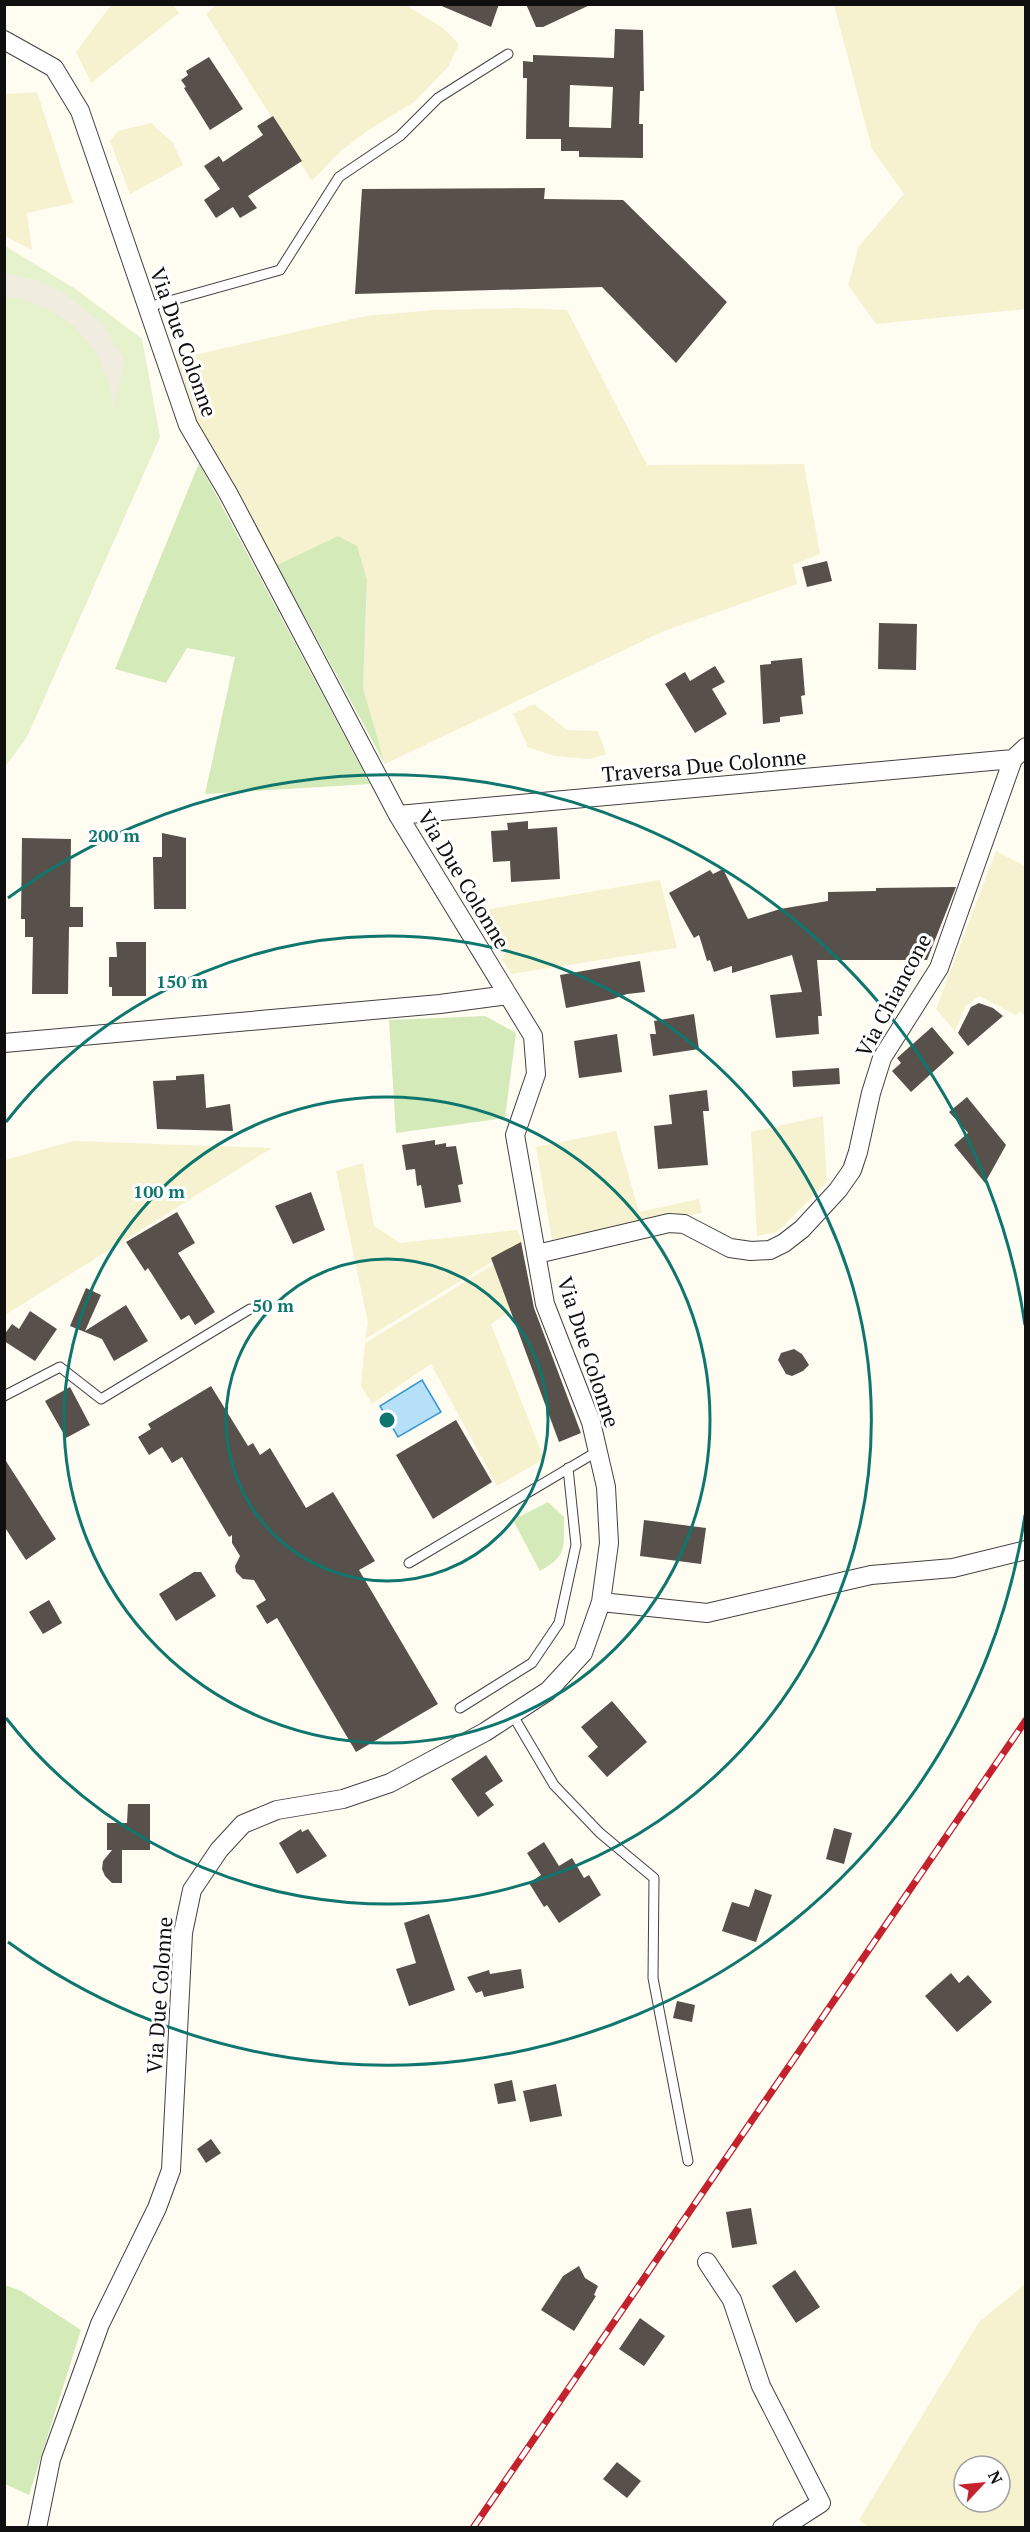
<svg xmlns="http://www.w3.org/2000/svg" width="1030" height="2532" viewBox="0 0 1030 2532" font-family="'PT Serif',serif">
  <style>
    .farmland { fill: #f6f2d0; fill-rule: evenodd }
    .green { fill: #d4ebb9 }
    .pitch { fill: #e5f2cc }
    .plaza { fill: #f0ecdf }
    .water { fill: #b5e0f8; stroke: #3997d1; stroke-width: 1.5 }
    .building { fill: #58504b; fill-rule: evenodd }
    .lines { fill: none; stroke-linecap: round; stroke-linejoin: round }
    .service-casing { stroke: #424242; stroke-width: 11 }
    .minor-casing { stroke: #424242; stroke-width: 20 }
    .service { stroke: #fff; stroke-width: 9 }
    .minor { stroke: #fff; stroke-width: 18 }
    .rail-casing { stroke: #c4222c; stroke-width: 7 }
    .rail { stroke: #fff; stroke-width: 4.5; stroke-dasharray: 14; stroke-linecap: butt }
    .ring { fill: none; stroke: #0f766e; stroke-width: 3 }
    .labels { text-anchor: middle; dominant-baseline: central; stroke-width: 6; stroke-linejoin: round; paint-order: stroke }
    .street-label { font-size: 21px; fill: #0f0f0f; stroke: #fff }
    .centre { fill: #0f766e; stroke: #fff; stroke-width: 3 }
    .ring-label { font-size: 18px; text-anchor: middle; font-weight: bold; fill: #0f766e; stroke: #fff; stroke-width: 6; stroke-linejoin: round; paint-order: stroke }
  </style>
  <rect width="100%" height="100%" fill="#fffcf2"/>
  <path class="farmland" d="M115 4 173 5 179 13 91 83 76 52 108 9Z
    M217 4 406 5 443 28 459 44 448 67 414 102 367 131 341 151 312 181 206 14Z
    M834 5H1025V309L876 324 848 285 859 246 904 194 872 149Z
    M37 92 73 203 27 213 32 250 5 236 4 94Z
    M151 123 173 143 183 165 130 194 110 141 118 131Z
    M520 308 567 310 647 465 804 464 820 554 793 565 797 584 664 631 385 764 363 688 367 581 338 536 277 565 207 444 194 418 176 359 366 316 434 310Z
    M534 704 567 730 598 731 606 754 590 759 554 756 528 747 513 714Z
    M996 851 1025 866V1016L1020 1011 1016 1015 979 996 965 1007 955 1031 936 1009Z
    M660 880 677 948 511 974 502 959 509 945 501 933 483 932 472 912Z
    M823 1116 827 1182 777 1232 757 1236 751 1132Z
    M616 1131 639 1212 699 1199 702 1213 552 1240 536 1147Z
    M73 1141 272 1148 5 1315V1160Z
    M363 1163 374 1226 400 1243 517 1230 523 1243 365 1339 368 1323 336 1171Z
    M519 1249 527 1299 491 1324 544 1459 497 1486 431 1364 372 1404 361 1386 365 1343Z
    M1025 2284V2527H868L859 2520 979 2322ZM964 2466H1000V2502H964Z"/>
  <path class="green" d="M199 463 370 784 205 794 235 657 187 648 166 683 115 669Z
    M338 536 357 546 367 580 363 688 385 764 277 565Z
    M485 1016 516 1033 505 1118 396 1133 389 1020Z
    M548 1502 564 1517C563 1547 569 1555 540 1571L513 1520Z
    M5 2285 21 2291 81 2330 29 2495 5 2484Z"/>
  <path class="pitch" d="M5 246 74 288 142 339 160 437 27 737 5 767Z"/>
  <path class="plaza" d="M5 273 36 280 63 292 101 322 125 361 113 412 110 386 97 354 75 327 51 311 26 300 5 296Z"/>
  <path class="water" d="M422 1380 441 1412 398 1437 380 1406Z"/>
  <path class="building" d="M437 4H499L491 27Z
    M526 4H592L543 27H536Z
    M615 29 643 30 644 91H640L639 124H643V158L579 157V151H561V139H526L527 78H523V61L533 62V55L614 58ZM570 85 613 87 611 128 569 127Z
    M209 57 243 109 210 130 184 88 186 87 181 80 188 75 186 71Z
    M273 116 302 161 248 196 257 208 240 218 233 207 216 218 204 200 220 189 204 166 219 156 223 162 263 135 257 126Z
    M545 188 544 199 623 200 727 302 676 363 602 287 355 294 362 189Z
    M827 561 832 581 807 587 802 567Z
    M879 623 917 624 916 670 878 669Z
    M802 658 805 695 801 696 803 714 780 717V722L763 724 760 665 771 664V661Z
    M715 666 725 682 712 689 727 714 695 733 665 684 685 672 690 681Z
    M528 821V829L557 827 560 879 511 882 510 861 493 862 491 831 508 830 507 823Z
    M162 833 186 838V909H154L153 857H162Z
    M22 838 71 839 70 907H83V927H69L68 994H32L33 937H25V919H21Z
    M723 869 748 919 780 909 828 901V892L876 891V888L956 887 927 960H817L822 1016H818L819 1034 776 1038 770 995 802 992 792 955 732 973V966L714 972 710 960 707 961 699 935 694 938 669 893 710 870 713 874Z
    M116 942H146V996H112V987H109V957H117Z
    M640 961 645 992 627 994 613 999 566 1008 560 975Z
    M979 1003 993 1008 1003 1016 968 1046 958 1033 971 1007Z
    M694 1014 699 1049 653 1056 650 1034H656L654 1021Z
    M932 1027 954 1053 911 1092 892 1071 901 1063 897 1058Z
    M617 1034 622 1072 579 1078 574 1041Z
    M839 1068 840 1084 793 1087 792 1071Z
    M204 1074 206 1108 230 1104 233 1131 157 1129 153 1081 176 1080V1076Z
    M707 1090 709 1111H703L708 1165 658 1169 654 1126 672 1124 669 1095Z
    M967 1097 1006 1145 985 1183 954 1145 968 1133 949 1112Z
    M435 1140V1145L446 1143V1147L456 1146 463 1184 458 1185 461 1202 425 1208 421 1185 417 1186 415 1169 406 1170 402 1145Z
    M311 1192 325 1230 293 1244 275 1206Z
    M177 1212 195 1243 178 1253 215 1312 195 1325 189 1315 181 1320 148 1268 145 1271 126 1242Z
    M521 1242 534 1308 581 1433 559 1442 491 1258Z
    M86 1288 101 1295 85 1331 126 1305 148 1341 114 1361 102 1339 70 1326Z
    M30 1311 57 1329 35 1361 4 1341V1335L12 1324 19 1329Z
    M794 1349 802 1354 809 1365 803 1371 792 1376 786 1374 778 1360 781 1353Z
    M211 1386 248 1446 253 1443 260 1455 270 1448 306 1508 333 1492 375 1561 359 1570 438 1704 356 1752 277 1618 267 1624 256 1606 266 1600 254 1580 243 1579 236 1572 235 1566 240 1556 232 1543V1535L229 1537 182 1457 172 1463 162 1447 149 1455 138 1437 151 1429 148 1424Z
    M70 1387 90 1425 66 1438 45 1401Z
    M456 1420 492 1482 433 1519 396 1455Z
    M4 1458 56 1539 26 1560 4 1526Z
    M644 1520 706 1528 701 1564 640 1556Z
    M194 1572H201L216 1596 176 1621 159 1594Z
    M49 1600 62 1623 43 1634 29 1612Z
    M612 1701 647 1742 607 1777 588 1756 598 1747 581 1727Z
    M486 1755 503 1781 485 1793 494 1805 478 1817 451 1779Z
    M128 1804H150V1850H122V1883H112L105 1876 102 1869 103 1861 112 1850H107V1823H127Z
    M834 1828 852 1833 844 1864 826 1859Z
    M301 1829 302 1832 308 1829 327 1856 297 1874 279 1843Z
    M544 1842 559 1866 572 1858 584 1878 589 1875 601 1895 559 1923 547 1905 544 1907 529 1883 541 1875 527 1853Z
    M755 1889 772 1895 756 1942 722 1931 732 1902 749 1907Z
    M429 1914 455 1990 409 2006 396 1969 416 1963 404 1923Z
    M521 1969 524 1988 484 1997 482 1991 476 1993 467 1977 489 1970 490 1974Z
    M951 1973 959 1983 968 1975 992 2002 957 2032 925 1996Z
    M677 2001 695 2005 692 2022 673 2018Z
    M512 2080 516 2101 498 2104 494 2084Z
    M556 2084 562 2116 530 2122 523 2091Z
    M211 2139 221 2153 206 2163 197 2149Z
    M751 2208 757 2244 732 2248 726 2212Z
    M579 2266 585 2278 598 2286 594 2295 596 2296 574 2331 541 2310 563 2276Z
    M795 2270 820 2307 796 2323 772 2286Z
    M640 2318 665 2336 644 2366 619 2349Z
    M617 2462 641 2481 627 2498 603 2479Z"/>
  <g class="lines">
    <defs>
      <path id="service" d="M148 307 280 270 339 177 400 136 438 98 508 54
        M4 1396 60 1367 101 1399 250 1309
        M409 1563 598 1451
        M460 1708 532 1663 559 1623 576 1545 568 1468
        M512 1714 554 1785 600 1833 654 1878 653 1978 688 2161"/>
      <path id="minor" d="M4 40 54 68 80 111 188 425 228 493 398 815 533 1036 536 1074 515 1135 545 1304 591 1422 606 1487 609 1543 601 1602 583 1653 548 1691 485 1732 390 1783 343 1799 277 1810 243 1824 219 1850 192 1890 183 1933 171 2170 157 2208 100 2324 51 2459 37 2528
        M398 815 1013 759
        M4 1043 440 1004 508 995
        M537 1254 669 1223 684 1224 730 1248 751 1251 770 1250 784 1243 802 1229 838 1190 852 1170 858 1152 871 1093 882 1058 939 968 1013 759 1026 747
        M601 1602 707 1613 871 1575 953 1568 1026 1550
        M707 2262 732 2300 761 2386 821 2503 782 2528"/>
    </defs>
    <use href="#service" class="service-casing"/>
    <use href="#minor" class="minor-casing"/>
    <use href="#service" class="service"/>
    <use href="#minor" class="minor"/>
    <defs>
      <path id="rail" d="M473 2528 1026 1720"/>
    </defs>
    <use href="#rail" class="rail-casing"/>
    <use href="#rail" class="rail"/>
  </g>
  <g class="ring">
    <circle cx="387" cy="1420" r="161"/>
    <circle cx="387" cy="1420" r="323"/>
    <path d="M6 1122A484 484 0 1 1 6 1718"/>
    <path d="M1025 1515A645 645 0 0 1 8 1942M8 898A645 645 0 0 1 1025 1325"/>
  </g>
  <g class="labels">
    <g class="street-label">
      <text transform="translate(184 342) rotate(70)">Via Due Colonne</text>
      <text transform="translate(704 765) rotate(-5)">Traversa Due Colonne</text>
      <text transform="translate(464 879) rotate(59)">Via Due Colonne</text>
      <text transform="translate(893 995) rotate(-62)">Via Chiancone</text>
      <text transform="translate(589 1352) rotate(72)">Via Due Colonne</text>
      <text transform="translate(159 1995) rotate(-86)">Via Due Colonne</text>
    </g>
  </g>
  <circle cx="387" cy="1420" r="9" class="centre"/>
  <g class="ring-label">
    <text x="114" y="842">200 m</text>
    <text x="182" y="988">150 m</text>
    <text x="159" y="1198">100 m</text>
    <text x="273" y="1312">50 m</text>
  </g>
  <rect width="1030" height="2532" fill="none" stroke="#0f0f0f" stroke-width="12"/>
  <g transform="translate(982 2484) rotate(64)"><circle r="28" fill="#ffffff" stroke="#9f9f9f" stroke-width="1.5"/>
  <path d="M0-4.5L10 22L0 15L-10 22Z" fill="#c4222c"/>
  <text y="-9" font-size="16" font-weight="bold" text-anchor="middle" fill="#0f0f0f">N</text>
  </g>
</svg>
